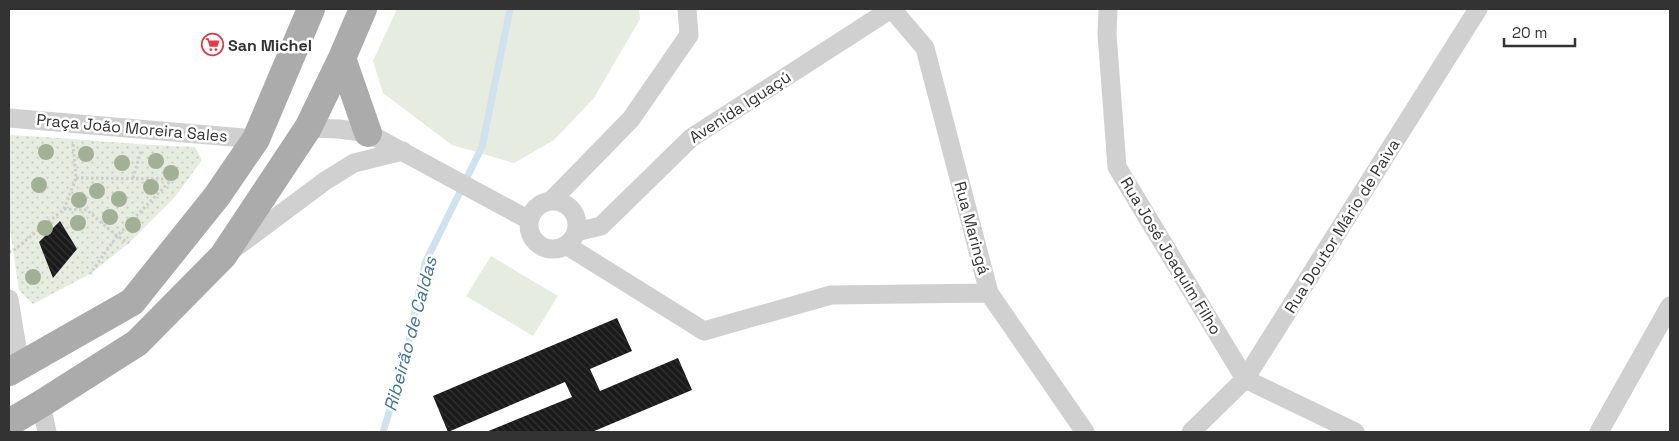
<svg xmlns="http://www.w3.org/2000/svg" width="1679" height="441" viewBox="0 0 1679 441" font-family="'Space Grotesk',sans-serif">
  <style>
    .grass { fill: #e6ecdf }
    .park { fill: url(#park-dots) }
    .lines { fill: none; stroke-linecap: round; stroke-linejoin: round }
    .stream { stroke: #cfe2ee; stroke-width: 7 }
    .building { fill: url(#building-back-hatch) }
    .path { stroke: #cdcdcd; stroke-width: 3; stroke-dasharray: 2.5 2.5; stroke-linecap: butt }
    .minor { stroke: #d0d0d0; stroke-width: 19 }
    .primary { stroke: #ababab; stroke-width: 28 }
    .tree { fill: #a2b095 }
    .labels { text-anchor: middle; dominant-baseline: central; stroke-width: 5; stroke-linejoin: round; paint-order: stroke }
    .poi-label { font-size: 16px; font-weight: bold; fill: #333; stroke: #fff; text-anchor: start }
    .street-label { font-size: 16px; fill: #333; stroke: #fff }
    .water-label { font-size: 18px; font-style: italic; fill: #3f7597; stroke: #fff }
  </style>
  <defs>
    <pattern id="park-dots" width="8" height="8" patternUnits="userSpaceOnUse" patternTransform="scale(1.25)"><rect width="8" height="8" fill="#e6ecdf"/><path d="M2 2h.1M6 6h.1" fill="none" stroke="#c6cbc0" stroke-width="1.8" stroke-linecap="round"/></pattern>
    <pattern id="building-back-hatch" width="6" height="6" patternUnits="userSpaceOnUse" patternTransform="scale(1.25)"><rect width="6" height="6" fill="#1a1a1a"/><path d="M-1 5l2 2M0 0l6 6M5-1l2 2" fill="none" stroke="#333"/></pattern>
  </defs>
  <rect width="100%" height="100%" fill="#fff"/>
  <path class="grass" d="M397 9H639L640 19 594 98 554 140 514 163 452 145 383 93 373 61Z
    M491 256 558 296 533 336 466 296Z"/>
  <path class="park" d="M9 135C71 138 133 145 195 147L202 160 175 197 129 243 90 274 33 304 19 290 9 223Z"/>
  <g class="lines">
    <path class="stream" d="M383 432 405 361 425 263 482 147 510 9"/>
  </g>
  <path class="building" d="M60 221 77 249 53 278 39 242Z
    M617 318 632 351 590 369 600 391 678 358 692 390 592 432H486L572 397 565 382 448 432 433 396Z"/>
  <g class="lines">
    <path class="path" d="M76 178 172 179 117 236 90 274
      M133 178 141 151
      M64 209 87 210 117 236 129 243
      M9 252 13 251 64 209 76 178 73 144"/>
    <path class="minor" d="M892 9 925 48 989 293 1085 432
      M1108 9 1107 34 1117 167 1245 379 1355 432
      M9 118 256 139
      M308 128 339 129 368 133 529 220
      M529 225a24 24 0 1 1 48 0a24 24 0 1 1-48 0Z
      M551 201 631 119 689 35 687 9
      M576 232 601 226 691 138 891 9
      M566 245 704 331 831 295 989 293
      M235 248 325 181 354 163 403 151
      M9 299 20 366
      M41 404 47 432
      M1191 432 1245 379 1478 9
      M1599 432 1670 306"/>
    <path class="primary" d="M342 58 368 133
      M9 372 132 302 217 196 256 139 311 9
      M9 423 41 404 137 343 223 256 308 128 342 58 363 9"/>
  </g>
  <g class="tree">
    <circle cx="46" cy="152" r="8"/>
    <circle cx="86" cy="154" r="8"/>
    <circle cx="156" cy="161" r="8"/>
    <circle cx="122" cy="163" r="8"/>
    <circle cx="171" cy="173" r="8"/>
    <circle cx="39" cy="185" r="8"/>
    <circle cx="151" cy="187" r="8"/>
    <circle cx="97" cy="191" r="8"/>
    <circle cx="119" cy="199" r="8"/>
    <circle cx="79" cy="200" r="8"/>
    <circle cx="110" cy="217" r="8"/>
    <circle cx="78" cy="223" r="8"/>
    <circle cx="133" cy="225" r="8"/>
    <circle cx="45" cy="228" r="8"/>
    <circle cx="33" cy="277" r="8"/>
  </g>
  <defs>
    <symbol id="supermarket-ring" viewBox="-11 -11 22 22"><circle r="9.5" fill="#fff" stroke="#e63946" stroke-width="1.5"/><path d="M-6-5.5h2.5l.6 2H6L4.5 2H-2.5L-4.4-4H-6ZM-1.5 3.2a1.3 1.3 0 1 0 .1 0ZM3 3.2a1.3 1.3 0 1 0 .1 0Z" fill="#e63946"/></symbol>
  </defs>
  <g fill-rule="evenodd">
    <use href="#supermarket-ring" x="200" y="32" width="25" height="25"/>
  </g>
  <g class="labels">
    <g class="poi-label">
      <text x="228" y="45">San Michel</text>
    </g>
    <g class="street-label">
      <text transform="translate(740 107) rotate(-33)">Avenida Iguaçú</text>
      <text transform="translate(132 128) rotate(5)">Praça João Moreira Sales</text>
      <text transform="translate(1342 226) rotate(-58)">Rua Doutor Mário de Paiva</text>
      <text transform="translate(972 228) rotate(75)">Rua Maringá</text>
      <text transform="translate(1171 256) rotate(59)">Rua José Joaquim Filho</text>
    </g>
    <g class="water-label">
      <text transform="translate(410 334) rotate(-75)">Ribeirão de Caldas</text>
    </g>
  </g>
  <rect width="1679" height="441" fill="none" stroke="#333333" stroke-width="20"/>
  <path d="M1504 38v8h71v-8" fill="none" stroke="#333333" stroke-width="2.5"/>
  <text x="1512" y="38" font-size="15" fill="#333333" stroke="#ffffff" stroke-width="4" paint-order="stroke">20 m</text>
</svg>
